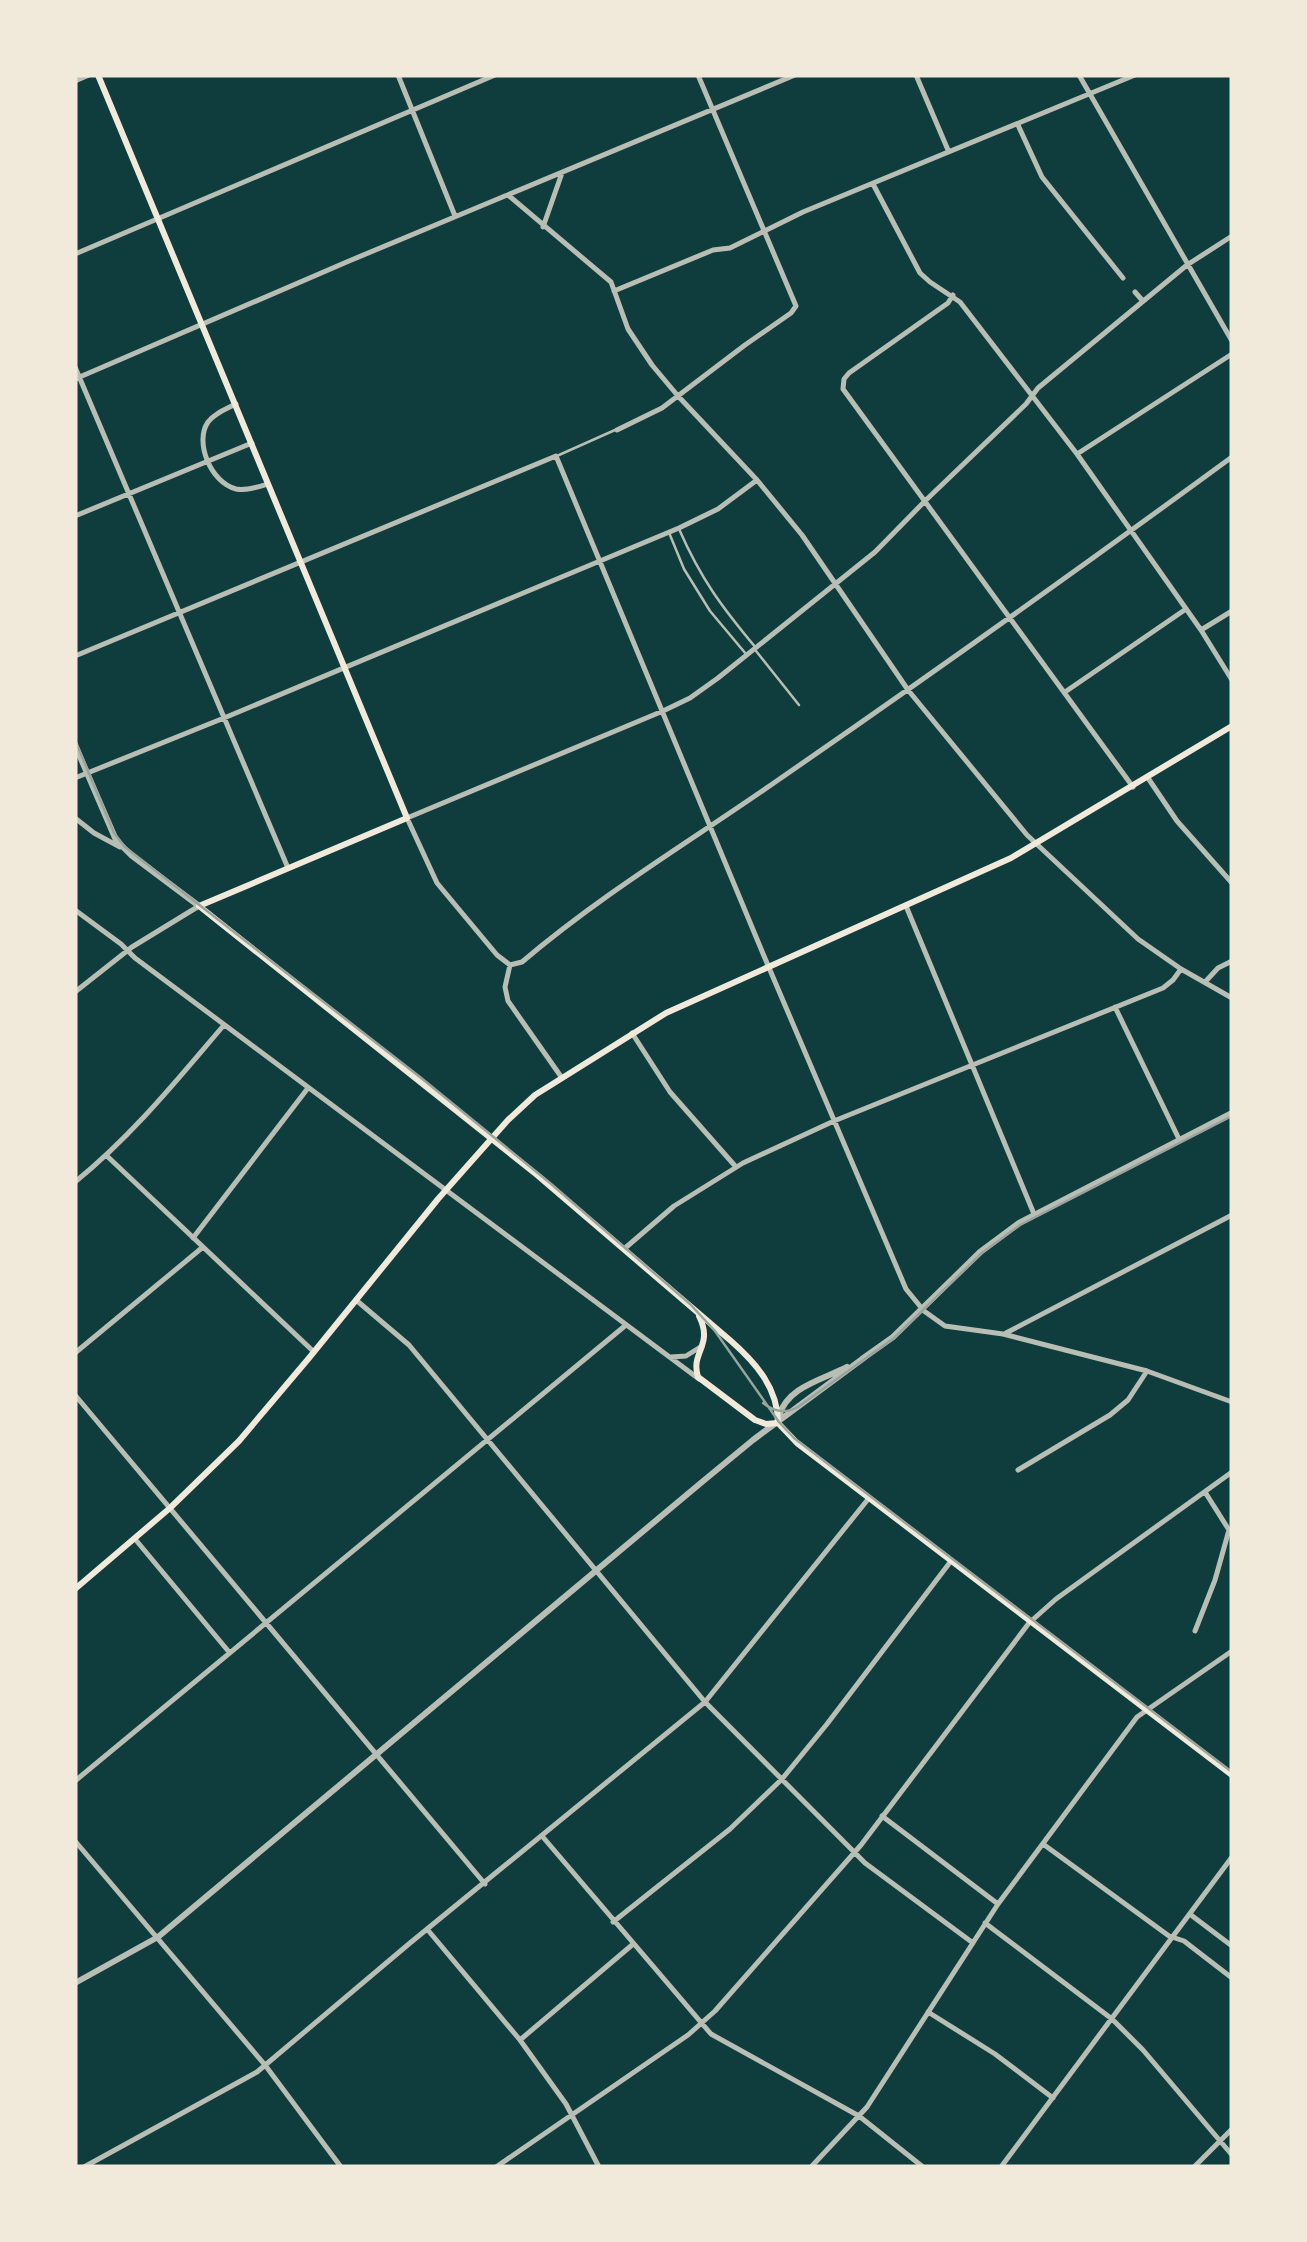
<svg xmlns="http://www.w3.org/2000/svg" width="1307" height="2242" viewBox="0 0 1307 2242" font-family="Manrope,sans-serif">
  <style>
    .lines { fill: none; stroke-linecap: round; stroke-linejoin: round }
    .service { stroke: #b8beb3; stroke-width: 2.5 }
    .minor { stroke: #b8beb3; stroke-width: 5 }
    .tertiary { stroke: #b8beb3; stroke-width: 6 }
    .secondary { stroke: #f1e9da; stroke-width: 6 }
    .tram { stroke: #97a49c; stroke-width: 2.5 }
  </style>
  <rect width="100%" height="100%" fill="#0f3d3e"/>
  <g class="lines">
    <path class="service" d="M559 455 615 430
      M679 529C701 579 721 606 756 648
      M670 535 684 569 710 611 746 654
      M756 651 799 705"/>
    <path class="minor" d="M398 75 455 216
      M916 75 948 150
      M1079 75 1232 341
      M75 81 89 75
      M1018 125 1042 177 1123 278
      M873 184 920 273 930 282 960 302 1077 454 1201 630 1232 680
      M508 195 611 282 628 329 652 365 678 396 757 480 802 535 908 690 1027 835 1138 939 1181 969 1232 998
      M543 227 562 173
      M75 254 495 75
      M614 291 713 250 730 248 803 212 1135 75
      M1135 292 1142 300
      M953 295 948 303 849 373 844 379 843 389 1133 787
      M75 367 288 868
      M75 379 349 261 795 75
      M236 404C226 409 215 413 208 422 194 442 211 483 236 489 246 491 258 487 268 484
      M617 430 662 408 745 345 791 313 796 306 698 75
      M1077 454 1232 354
      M75 516 252 443
      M1201 630 1232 611
      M75 656 556 456 764 956 906 1289 924 1311 945 1326 1003 1334 1147 1371 1232 1402
      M1065 692 1186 609
      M75 778 224 718 679 528 718 509 757 480
      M1148 778 1177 821 1232 883
      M75 818 94 833 120 847
      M906 906 1034 1214
      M75 910 121 944 135 958 699 1379
      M510 965 497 955 437 883 407 818 663 711 690 698 718 678 875 552 925 501 1026 404 1038 388 1187 265 1232 236
      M510 965 522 962C603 893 694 839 781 778 933 673 1083 566 1232 457
      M510 965 505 987 508 1001 562 1078
      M1206 981 1218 968 1232 961
      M75 992 132 947 199 906
      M1115 1007 1179 1139
      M632 1033 670 1092 736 1167
      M107 1156 314 1352
      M75 1182C132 1136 177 1080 224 1025
      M193 1238 308 1088
      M624 1249 674 1206 743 1163 834 1121 1163 988 1173 980 1181 969
      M356 1300 409 1345 705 1702 865 1863 973 1943
      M1006 1333 1232 1215
      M75 1353 203 1247
      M671 1357 686 1356 702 1346
      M75 1395 485 1884
      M1018 1470 1110 1415 1128 1400 1147 1371
      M135 1539 229 1652
      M1195 1631 1215 1580 1229 1530 1205 1492
      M75 1781 626 1325
      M882 1816 998 1904
      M542 1836 711 2034 859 2116 923 2167
      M75 1841 265 2065 341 2167
      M1043 1844 1169 1936 1184 1941 1232 1978
      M1191 1915 1232 1946
      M613 1922 730 1829 782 1779 827 1724 951 1561
      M985 1923 1112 2019 1143 2050 1232 2155
      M427 1929 520 2040 566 2104 599 2167
      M928 2012 995 2054 1053 2098
      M520 2040 632 1945
      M84 2167 257 2072 410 1943 705 1702 869 1498
      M496 2167 688 2035 715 2011 861 1845 1029 1623 1056 1599 1232 1472
      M811 2167 867 2107 998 1904 1137 1717 1232 1651
      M1001 2167 1232 1857
      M1194 2167 1232 2129"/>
    <path class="tertiary" d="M75 745 116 840 131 855 199 906
      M862 1359 893 1337 980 1252 1019 1223 1232 1113
      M779 1416C787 1387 822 1380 847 1367
      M75 1983 158 1937 702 1482 753 1440 865 1357"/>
    <path class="secondary" d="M98 75 407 818 199 906 537 1175 731 1341C756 1363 778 1388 778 1423
      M699 1316C714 1346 690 1352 698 1377L755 1420 766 1424 778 1423
      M778 1423 797 1443 1232 1775
      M75 1589 170 1508 239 1441 309 1358 438 1199 508 1120 535 1095 666 1013 1011 858 1232 726"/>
    <path class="tram" d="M75 740 114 833 125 847 420 1077 550 1183 690 1304 715 1331 779 1422 794 1438 1232 1772
      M763 1403C774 1412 785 1414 798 1407L894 1338 982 1253 1020 1225 1232 1116"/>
  </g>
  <rect width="1307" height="2242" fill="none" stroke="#f1e9da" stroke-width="155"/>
</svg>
